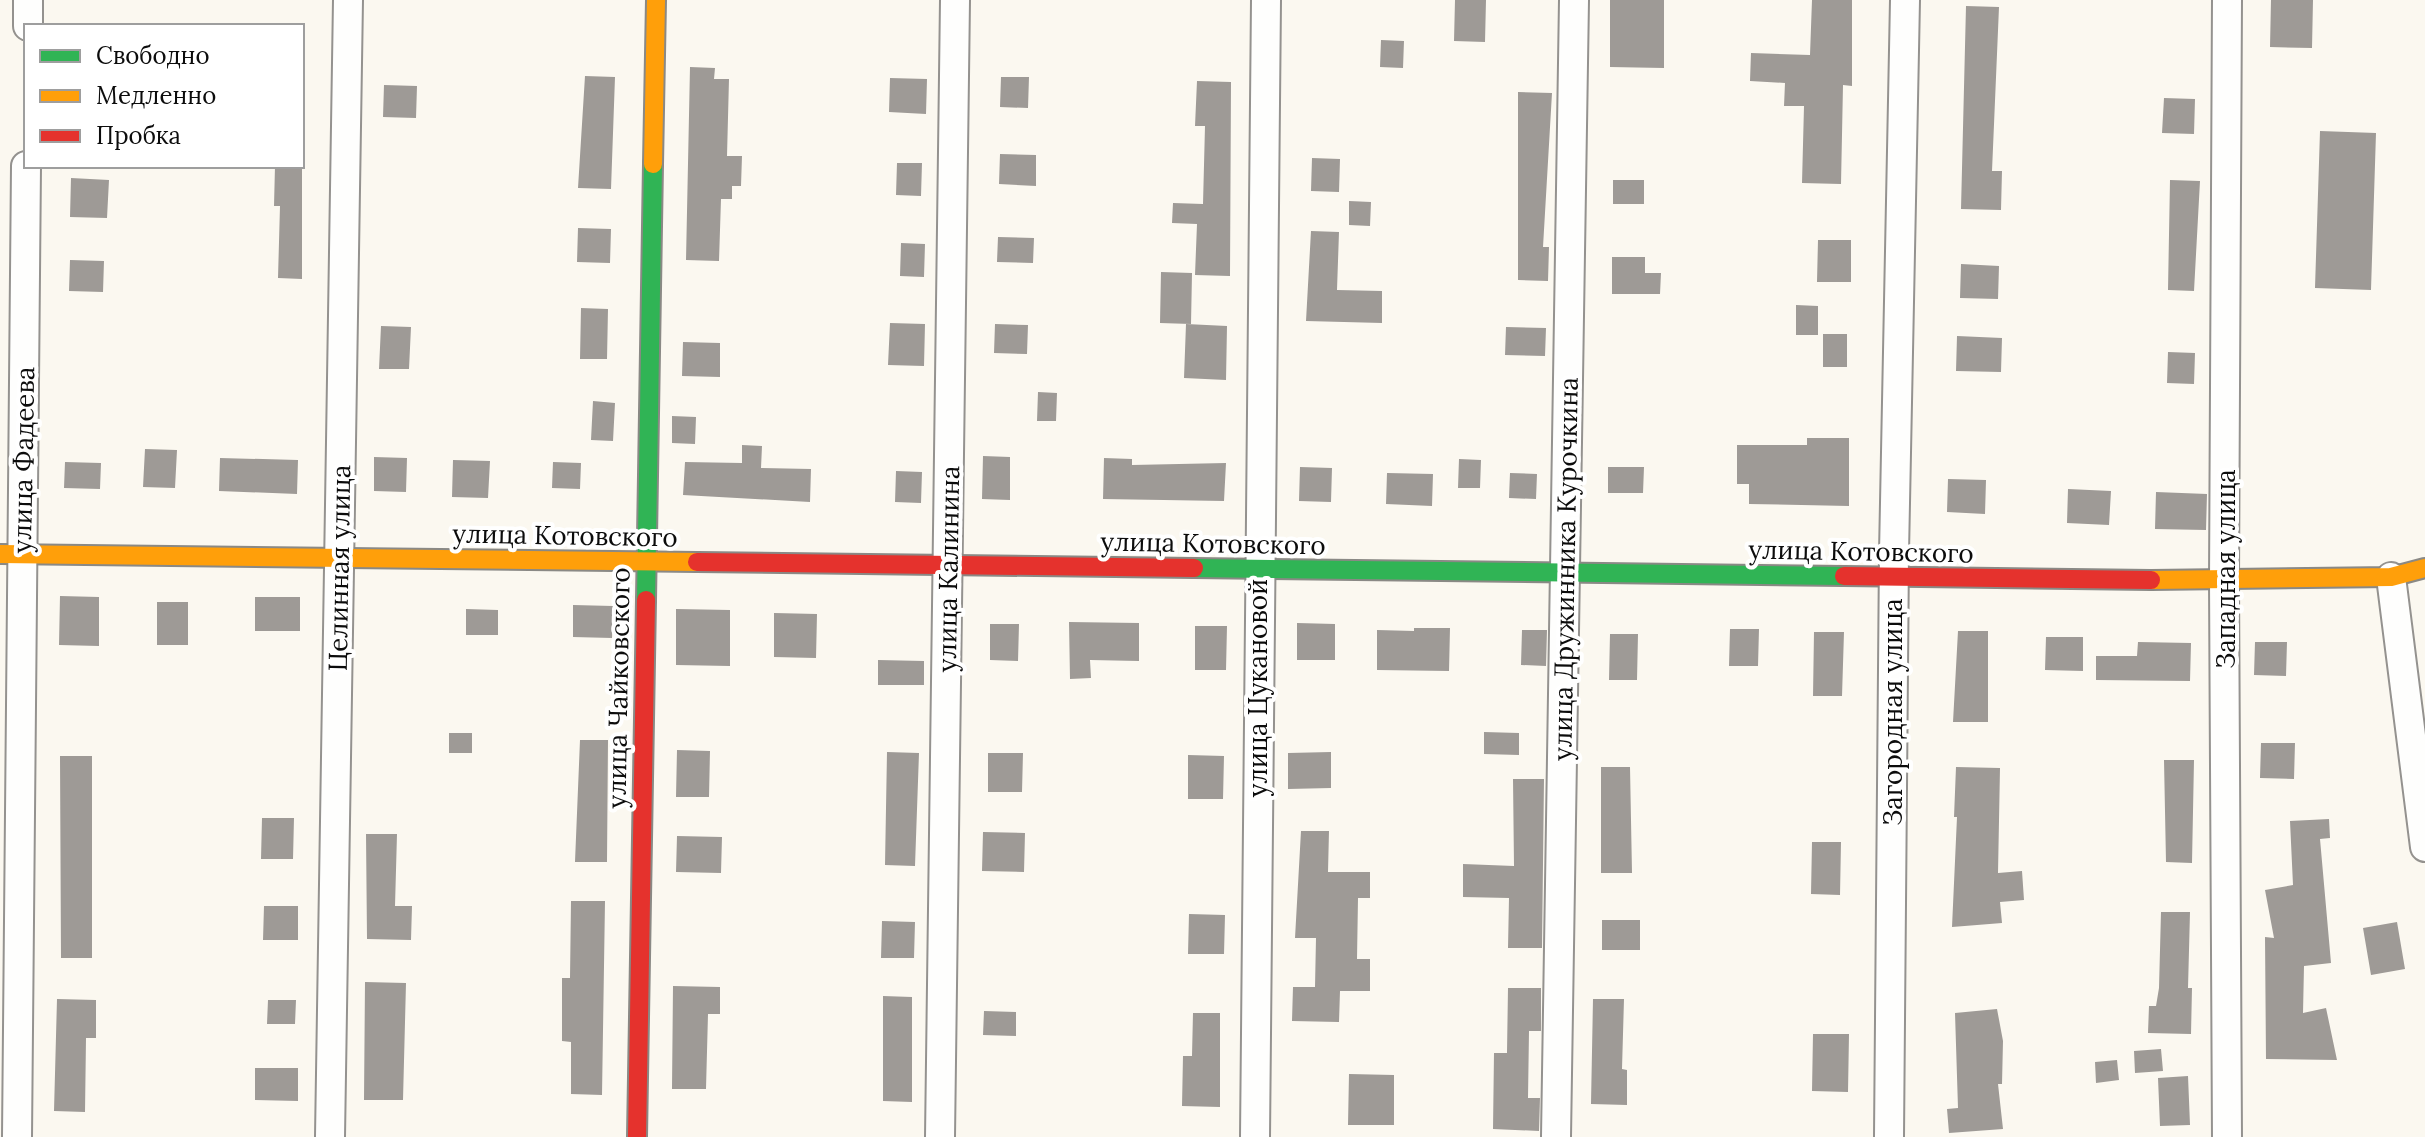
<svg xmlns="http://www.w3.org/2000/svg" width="2425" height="1137" viewBox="0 0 2425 1137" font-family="Lora,serif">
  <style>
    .building { fill: #9e9a96 }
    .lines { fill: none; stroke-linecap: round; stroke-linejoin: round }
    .street-casing { stroke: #94928f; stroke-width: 32 }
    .fast-casing { stroke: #8a8985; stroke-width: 22 }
    .slow-casing { stroke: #8a8985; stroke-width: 22 }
    .jam-casing { stroke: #8a8985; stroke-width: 22 }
    .street { stroke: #fefefd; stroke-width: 28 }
    .fast { stroke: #30b455; stroke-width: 18 }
    .slow { stroke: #ff9f0a; stroke-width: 18 }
    .jam { stroke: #e5322d; stroke-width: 18 }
    .labels { text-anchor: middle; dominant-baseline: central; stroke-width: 8; stroke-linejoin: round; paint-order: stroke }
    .street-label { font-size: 26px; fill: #0c0c0c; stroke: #fff }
  </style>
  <rect width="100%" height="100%" fill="#fbf8f0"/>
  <path class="building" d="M1455 0H1486L1485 42 1454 41Z
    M1610 0H1664V68L1610 67Z
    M1812 0H1852V86L1843 85 1841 184 1802 183 1804 106H1784L1785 83 1750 81 1751 53 1810 55Z
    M2271 0H2313L2312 48 2270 47Z
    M1966 6 1999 7 1992 171H2002L2001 210 1961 209Z
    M1381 40 1404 41 1403 68 1380 67Z
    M690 67 715 68 714 79H729L727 156H742L741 186H732V199H721L719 261 686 260Z
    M585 76 615 77 611 189 578 188Z
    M1001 77H1029L1028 108 1000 107Z
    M890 78 927 79 926 114 889 112Z
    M1197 81 1231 82 1230 276 1195 275 1197 224 1172 223 1173 203 1203 204 1205 126H1195Z
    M384 85 417 86 416 118 383 117Z
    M1518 92 1552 93 1543 247H1549L1548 281 1518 280Z
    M2164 98 2195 99 2194 134 2162 133Z
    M2320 131 2376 133 2371 290 2315 288Z
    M1000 154 1036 155V186L999 184Z
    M1312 158 1340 159 1339 192 1311 191Z
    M897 163H922L921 196 896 195Z
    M275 166 302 167V279L278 278 280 206H274Z
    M71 178 109 180 107 218 70 217Z
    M1613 180H1644V204H1613Z
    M2170 180 2200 181 2194 291 2168 290Z
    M1349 201 1371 202 1370 226 1349 225Z
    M578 228 611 229 610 263 577 262Z
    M1311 231 1339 232 1337 290 1382 291V323L1306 321Z
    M998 237 1034 238 1033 263 997 262Z
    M1818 240H1851V282H1817Z
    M901 243 925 244 924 277 900 276Z
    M1612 257H1645V273H1661L1660 294H1612Z
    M70 260 104 261 103 292 69 291Z
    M1961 264 1999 266 1998 299 1960 298Z
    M1161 272 1192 273 1191 324 1160 323Z
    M1796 305 1818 306V335H1796Z
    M581 308 608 309 607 359H580Z
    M890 323 925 324 924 366 888 365Z
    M995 324 1028 325 1027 354 994 353Z
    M1186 324 1227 326 1226 380 1184 378Z
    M381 326 411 327 409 369H379Z
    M1506 327 1546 328 1545 356 1505 355Z
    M1823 334H1847V367H1823Z
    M1957 336 2002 338 2001 372 1956 371Z
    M683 342 720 343V377L682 376Z
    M2168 352 2195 353 2194 384 2167 383Z
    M1038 392 1057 393 1056 421H1037Z
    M593 401 615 403 613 441 591 440Z
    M672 416 696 417 695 444 672 443Z
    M1807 438H1849V506L1749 504V484H1737V445H1807Z
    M742 445 762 446 761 468 811 469 810 502 683 495 685 462 742 463Z
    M145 449 177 450 175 488 143 487Z
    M983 456 1010 457V500L982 499Z
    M374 457 407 458 406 492 374 491Z
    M220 458 298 460 297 494 219 491Z
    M1104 458 1132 459V465L1226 463 1224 501 1103 499Z
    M1459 459 1481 460 1480 488H1458Z
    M453 460 490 461 488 498 452 497Z
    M65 462 101 463 100 489 64 488Z
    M553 462 581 463 580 489 552 488Z
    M1300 467 1332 468 1331 502 1299 501Z
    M1608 467H1644L1643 493H1608Z
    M896 471 922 472 921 503 895 502Z
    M1387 473 1433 474 1432 506 1386 504Z
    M1510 473 1537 474 1536 499 1509 498Z
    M1948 479 1986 480 1985 514 1947 512Z
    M2068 489 2111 491 2109 525 2067 523Z
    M2156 492 2207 494 2206 530 2155 529Z
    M60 596 99 597V646L59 645Z
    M255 597H300V631H255Z
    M157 602H188V645H157Z
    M573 605 613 606 612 638 573 637Z
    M466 609 498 610V635H466Z
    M676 609 730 610V666L676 665Z
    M774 613 817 614 816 658 774 657Z
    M1069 622 1139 623V661L1090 660 1091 678 1070 679Z
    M1297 623 1335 624V660H1297Z
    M990 624H1019L1018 661 990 660Z
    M1195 626H1227L1226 670H1195Z
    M1414 628H1450L1449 671 1377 670V630L1414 631Z
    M1730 629H1759L1758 666H1729Z
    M1522 630H1547L1546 666 1521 665Z
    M1958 631H1988V722H1953Z
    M1814 632H1844L1842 696H1813Z
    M1610 634H1638L1637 680H1609Z
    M2046 637H2083V671L2045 670Z
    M2138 642 2191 643 2190 681 2096 680V656H2137Z
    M2255 642H2287L2286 676 2254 675Z
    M878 660 924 661V685H878Z
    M1484 732 1519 733V755L1484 754Z
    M449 733H472V753H449Z
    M580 740H608L607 862H575Z
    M2261 743H2295L2294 779 2260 778Z
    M677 750 710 751 709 797H676Z
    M887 752 919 753 915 866 885 865Z
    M1331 752V788L1288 789V753Z
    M988 753H1023L1022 792H988Z
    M1188 755 1224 756 1223 799H1188Z
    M60 756H92V958H61Z
    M2164 760H2194L2192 863 2166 862Z
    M1601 767H1630L1632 873H1601Z
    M1956 767 2000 768 1998 873 2022 871 2024 900 2000 902 2002 923 1952 927 1957 817H1954Z
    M1513 779H1544L1542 948H1508L1509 898 1463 897V864L1514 866Z
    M262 818H294L293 859H261Z
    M2329 819 2330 838 2320 839 2331 963 2304 966 2303 1013 2326 1008 2337 1060 2266 1059 2265 937 2274 938 2265 890 2293 885 2290 821Z
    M1301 831H1329L1328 872H1370V898H1358L1357 959H1370V991H1340L1339 1022 1292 1021 1293 987H1315L1316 938H1295Z
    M983 832 1025 833 1024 872 982 871Z
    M366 834H397L395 906H412L411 940 367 939Z
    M677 836 722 837 721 873 676 872Z
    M1812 842H1841L1840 895 1811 894Z
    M571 901H605L602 1095 571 1094V1042L562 1041V978H570Z
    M264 906H298V940H263Z
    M2161 912H2190L2188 988H2192L2191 1034 2148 1033 2149 1006H2156L2159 988Z
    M1189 914 1225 915 1224 954H1188Z
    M1602 920H1640V950H1602Z
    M882 921 915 922 914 958H881Z
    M2397 922 2405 969 2371 975 2363 928Z
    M365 982 406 983 403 1100H364Z
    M673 986 720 987V1014H708L706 1089H672Z
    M1508 988H1541V1031H1529L1528 1098H1540L1539 1131 1493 1129 1494 1053H1507Z
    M883 996 912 997V1102L883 1101Z
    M57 999 96 1000V1038H86L85 1112 54 1111Z
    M1593 999H1624L1622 1069 1627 1070V1105L1591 1104Z
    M268 1000H296L295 1024H267Z
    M1997 1009 2003 1041 2002 1084H1998L2003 1129 1949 1133 1947 1109 1958 1108 1955 1013Z
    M984 1011 1016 1012V1036L983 1035Z
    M1193 1013H1220V1107L1182 1106 1183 1056H1192Z
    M1813 1034H1849L1848 1092 1812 1091Z
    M2161 1049 2163 1071 2135 1073 2134 1051Z
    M2117 1060 2119 1080 2096 1083 2095 1062Z
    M255 1068H298V1101L255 1100Z
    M1349 1074 1394 1075V1125H1348Z
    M2188 1076 2190 1125 2160 1126 2158 1078Z"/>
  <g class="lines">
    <defs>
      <path id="street" d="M2227 0 2224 581 2227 1137
        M28 26V0
        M2391 577 2425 847
        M17 1137 26 166
        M330 1137 348 0
        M940 1137 955 0
        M1255 1137 1266 0
        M1556 1137 1574 0
        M1889 1137 1894 553 1905 0"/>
      <path id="fast" d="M1194 568 1844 576
        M646 600 653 164"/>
      <path id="slow" d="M653 164 656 0
        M0 554 697 562
        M2151 580 2391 577 2425 568"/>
      <path id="jam" d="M697 562 1194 568
        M1844 576 2151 580
        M637 1137 646 600"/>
    </defs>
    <use href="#street" class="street-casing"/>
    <use href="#fast" class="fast-casing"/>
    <use href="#slow" class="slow-casing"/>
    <use href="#jam" class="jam-casing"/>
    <use href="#street" class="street"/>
    <use href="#fast" class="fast"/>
    <use href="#slow" class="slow"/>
    <use href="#jam" class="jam"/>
  </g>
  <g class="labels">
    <g class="street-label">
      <text transform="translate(23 460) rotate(-89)">улица Фадеева</text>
      <text transform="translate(565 535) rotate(1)">улица Котовского</text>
      <text transform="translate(1213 543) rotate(1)">улица Котовского</text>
      <text transform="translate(1861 551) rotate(1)">улица Котовского</text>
      <text transform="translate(339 568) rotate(-89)">Целинная улица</text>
      <text transform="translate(948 569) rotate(-89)">улица Калинина</text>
      <text transform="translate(1565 569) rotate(-89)">улица Дружинника Курочкина</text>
      <text transform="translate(2225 569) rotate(-90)">Западная улица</text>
      <text transform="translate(618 688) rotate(-89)">улица Чайковского</text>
      <text transform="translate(1257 688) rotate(-90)">улица Цукановой</text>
      <text transform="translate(1892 712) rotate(-90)">Загородная улица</text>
    </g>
  </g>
  <rect x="24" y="24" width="280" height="144" fill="#ffffff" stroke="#9e9e9e" stroke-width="2"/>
  <rect x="40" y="50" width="40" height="12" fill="#30b455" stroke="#9e9e9e" stroke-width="2"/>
  <text x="96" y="64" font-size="24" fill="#0c0c0c">Свободно</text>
  <rect x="40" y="90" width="40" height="12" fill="#ff9f0a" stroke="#9e9e9e" stroke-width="2"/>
  <text x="96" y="104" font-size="24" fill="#0c0c0c">Медленно</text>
  <rect x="40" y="130" width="40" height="12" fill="#e5322d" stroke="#9e9e9e" stroke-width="2"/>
  <text x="96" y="144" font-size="24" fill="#0c0c0c">Пробка</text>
</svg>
